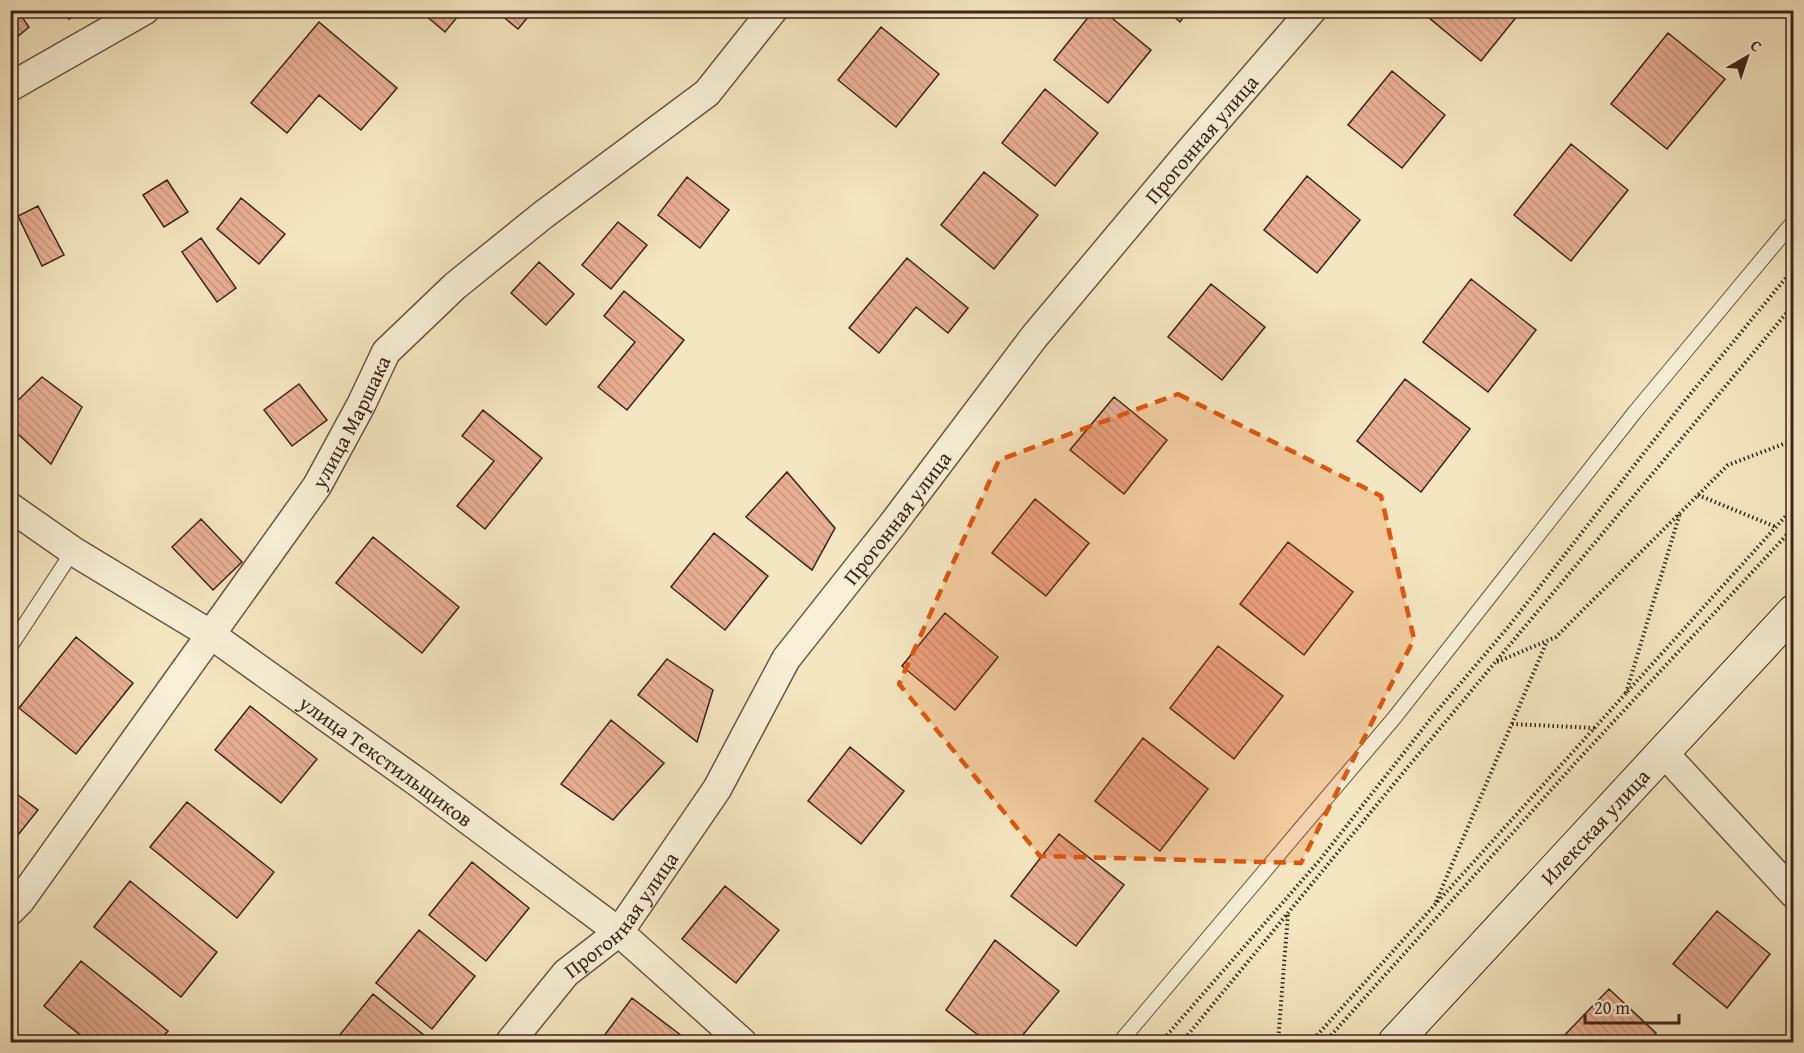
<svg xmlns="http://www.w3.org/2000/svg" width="1804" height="1053" viewBox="0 0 1804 1053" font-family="'Gentium Book Plus',serif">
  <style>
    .building { fill: url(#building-back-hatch); stroke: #3d2418; stroke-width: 1.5 }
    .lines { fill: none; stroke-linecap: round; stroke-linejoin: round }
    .lane-casing { stroke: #6b5442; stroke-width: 16 }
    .street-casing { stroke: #6b5442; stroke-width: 31 }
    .secondary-casing { stroke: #3d2418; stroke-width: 35 }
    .path { stroke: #3d2418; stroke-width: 4; stroke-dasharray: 1.5 3; stroke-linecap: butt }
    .lane { stroke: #f8efd6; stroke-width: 14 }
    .street { stroke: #f8efd6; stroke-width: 28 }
    .secondary { stroke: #f8efd6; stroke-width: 33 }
    .marked { fill: #df560d; fill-opacity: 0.2; stroke: #df560d; stroke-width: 4.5; stroke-dasharray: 12 8; stroke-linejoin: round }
    .labels { text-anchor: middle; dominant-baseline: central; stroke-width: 5; stroke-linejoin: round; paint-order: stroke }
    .street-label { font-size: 21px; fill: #3d2418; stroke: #f8efd6 }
  </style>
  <defs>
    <pattern id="building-back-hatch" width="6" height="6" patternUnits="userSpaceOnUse" patternTransform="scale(1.5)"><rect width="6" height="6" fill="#e9af95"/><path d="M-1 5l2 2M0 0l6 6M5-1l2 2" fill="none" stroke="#c99680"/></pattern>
  </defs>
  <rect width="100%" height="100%" fill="#f4e6c0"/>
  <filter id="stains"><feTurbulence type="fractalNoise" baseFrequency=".00333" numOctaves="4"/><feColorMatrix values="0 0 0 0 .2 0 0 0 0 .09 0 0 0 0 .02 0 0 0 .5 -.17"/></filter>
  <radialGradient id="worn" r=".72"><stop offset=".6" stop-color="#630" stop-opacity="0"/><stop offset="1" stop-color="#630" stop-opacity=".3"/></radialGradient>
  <path class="building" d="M10 10H17L29 27 10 43Z
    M64 10H80L69 19Z
    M419 10H463L445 32Z
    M495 10H534L518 29Z
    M1094 10H1102L1151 50 1108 103 1054 60Z
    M1166 10H1189L1180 22Z
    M1433 10H1522L1481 61 1428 17Z
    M319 22 397 88 361 130 319 95 287 133 251 103Z
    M881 27 939 74 896 127 838 80Z
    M1668 33 1725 79 1667 149 1611 104Z
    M1392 71 1445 115 1402 168 1348 125Z
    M1045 89 1098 133 1055 186 1002 143Z
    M1571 144 1628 190 1571 261 1514 215Z
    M984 172 1038 215 994 269 941 225Z
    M1307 176 1360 220 1317 273 1264 230Z
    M687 177 729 210 700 248 658 215Z
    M167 180 188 212 164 227 143 195Z
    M241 198 285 234 259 264 217 229Z
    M38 206 64 255 42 266 18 216Z
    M618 222 647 245 611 289 582 265Z
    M201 238 236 288 217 302 182 252Z
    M907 258 968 308 948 333 916 307 879 353 849 328Z
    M539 262 574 294 546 325 511 293Z
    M1471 279 1536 330 1488 392 1423 342Z
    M1211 284 1265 327 1222 380 1168 337Z
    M624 291 684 340 627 410 598 387 635 342 604 316Z
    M42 377 82 407 51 464 10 427V408Z
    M1405 379 1470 429 1421 492 1357 441Z
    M299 384 327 420 292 446 264 410Z
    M1114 397 1167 440 1124 494 1070 450Z
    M483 410 542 458 485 529 457 506 494 461 462 436Z
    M787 472 835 528 812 570 746 517Z
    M1035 499 1089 543 1046 596 992 553Z
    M201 519 242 562 213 590 172 547Z
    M714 533 768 576 725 630 671 587Z
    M373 537 459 607 422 653 336 583Z
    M1288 542 1353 592 1304 655 1240 604Z
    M945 613 998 657 955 710 902 666Z
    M76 637 133 683 76 754 19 708Z
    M1218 646 1283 696 1234 759 1170 708Z
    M667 659 713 690 697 742 638 695Z
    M250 706 317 759 281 803 215 750Z
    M611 720 664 763 613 820 561 784Z
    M1143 738 1208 789 1160 851 1095 801Z
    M850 747 904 791 861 844 808 801Z
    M10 789 38 810 10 845Z
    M187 802 274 872 237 918 150 847Z
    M1059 834 1124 885 1076 946 1011 896Z
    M472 862 529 908 486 961 429 915Z
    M130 881 217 952 181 997 94 927Z
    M725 886 779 930 736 983 682 939Z
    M1717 911 1770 954 1727 1008 1673 964Z
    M419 930 475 976 432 1029 376 983Z
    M995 940 1059 991 1017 1042H987L946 1010Z
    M81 961 168 1031 158 1042H89L44 1006Z
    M1609 989 1656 1033 1647 1042H1558Z
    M373 994 430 1040 428 1042H334Z
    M632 998 682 1036 676 1042H605L601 1040Z"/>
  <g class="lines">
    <defs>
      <path id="lane" d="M10 647 73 551
        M1120 1042 1395 717 1635 412 1794 221"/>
      <g id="street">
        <path d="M10 87 145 10"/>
        <path id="s1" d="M10 507 73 551 210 634 420 784 619 932 742 1042"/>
        <path d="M1663 752 1794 894"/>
        <path id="s2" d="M10 911 20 901 317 486 361 405 386 352 455 286 543 215 707 93 773 10"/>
        <path id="s3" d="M510 1042 566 973 619 932 717 789 786 659 892 525 1034 337 1190 151 1312 10"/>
      </g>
      <g id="secondary">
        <path id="s4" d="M1395 1042 1794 611"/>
      </g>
    </defs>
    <use href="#lane" class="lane-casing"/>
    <use href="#street" class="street-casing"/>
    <use href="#secondary" class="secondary-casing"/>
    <path class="path" d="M1698 495 1776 527
      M1497 662 1556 637 1728 465 1794 440
      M1626 693 1680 513
      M1512 724 1595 728
      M1436 902 1547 641
      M1161 1042 1319 861 1432 717 1509 626 1683 403 1794 268
      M1182 1042 1407 768 1794 304
      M1278 1042 1288 914
      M1311 1042 1794 507
      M1325 1042 1578 760 1794 527"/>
    <use href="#lane" class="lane"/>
    <use href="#street" class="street"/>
    <use href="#secondary" class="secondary"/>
  </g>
  <path class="marked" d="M1178 394 1381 496 1414 639 1301 863 1040 856 899 684 999 460Z"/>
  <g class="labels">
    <g class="street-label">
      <text stroke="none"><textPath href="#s3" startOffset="1142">Прогонная улица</textPath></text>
      <text stroke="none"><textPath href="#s2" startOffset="597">улица Маршака</textPath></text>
      <text stroke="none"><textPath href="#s3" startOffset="656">Прогонная улица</textPath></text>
      <text stroke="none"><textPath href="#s1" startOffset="454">улица Текстильщиков</textPath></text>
      <text stroke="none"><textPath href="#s4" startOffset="294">Илекская улица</textPath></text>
      <text stroke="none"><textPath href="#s3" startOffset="170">Прогонная улица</textPath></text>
    </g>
  </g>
  <rect width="1804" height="1053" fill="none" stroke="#f4e6c0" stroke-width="36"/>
  <rect x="12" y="12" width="1780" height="1029" fill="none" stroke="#3d2418" stroke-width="3"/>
  <rect x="18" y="18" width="1768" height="1017" fill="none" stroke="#3d2418" stroke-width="1.5"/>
  <g transform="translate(1747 57) rotate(39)" stroke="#f8efd6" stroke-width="4.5" paint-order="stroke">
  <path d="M0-4.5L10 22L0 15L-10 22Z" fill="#3d2418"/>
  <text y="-9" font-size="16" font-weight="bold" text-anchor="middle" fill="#3d2418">С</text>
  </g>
  <path d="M1585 1014v9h94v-9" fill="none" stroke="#3d2418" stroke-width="3"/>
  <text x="1594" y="1014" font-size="18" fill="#3d2418" stroke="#f8efd6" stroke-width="4.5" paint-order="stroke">20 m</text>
  <rect width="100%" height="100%" filter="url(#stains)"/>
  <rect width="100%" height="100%" fill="url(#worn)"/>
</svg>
